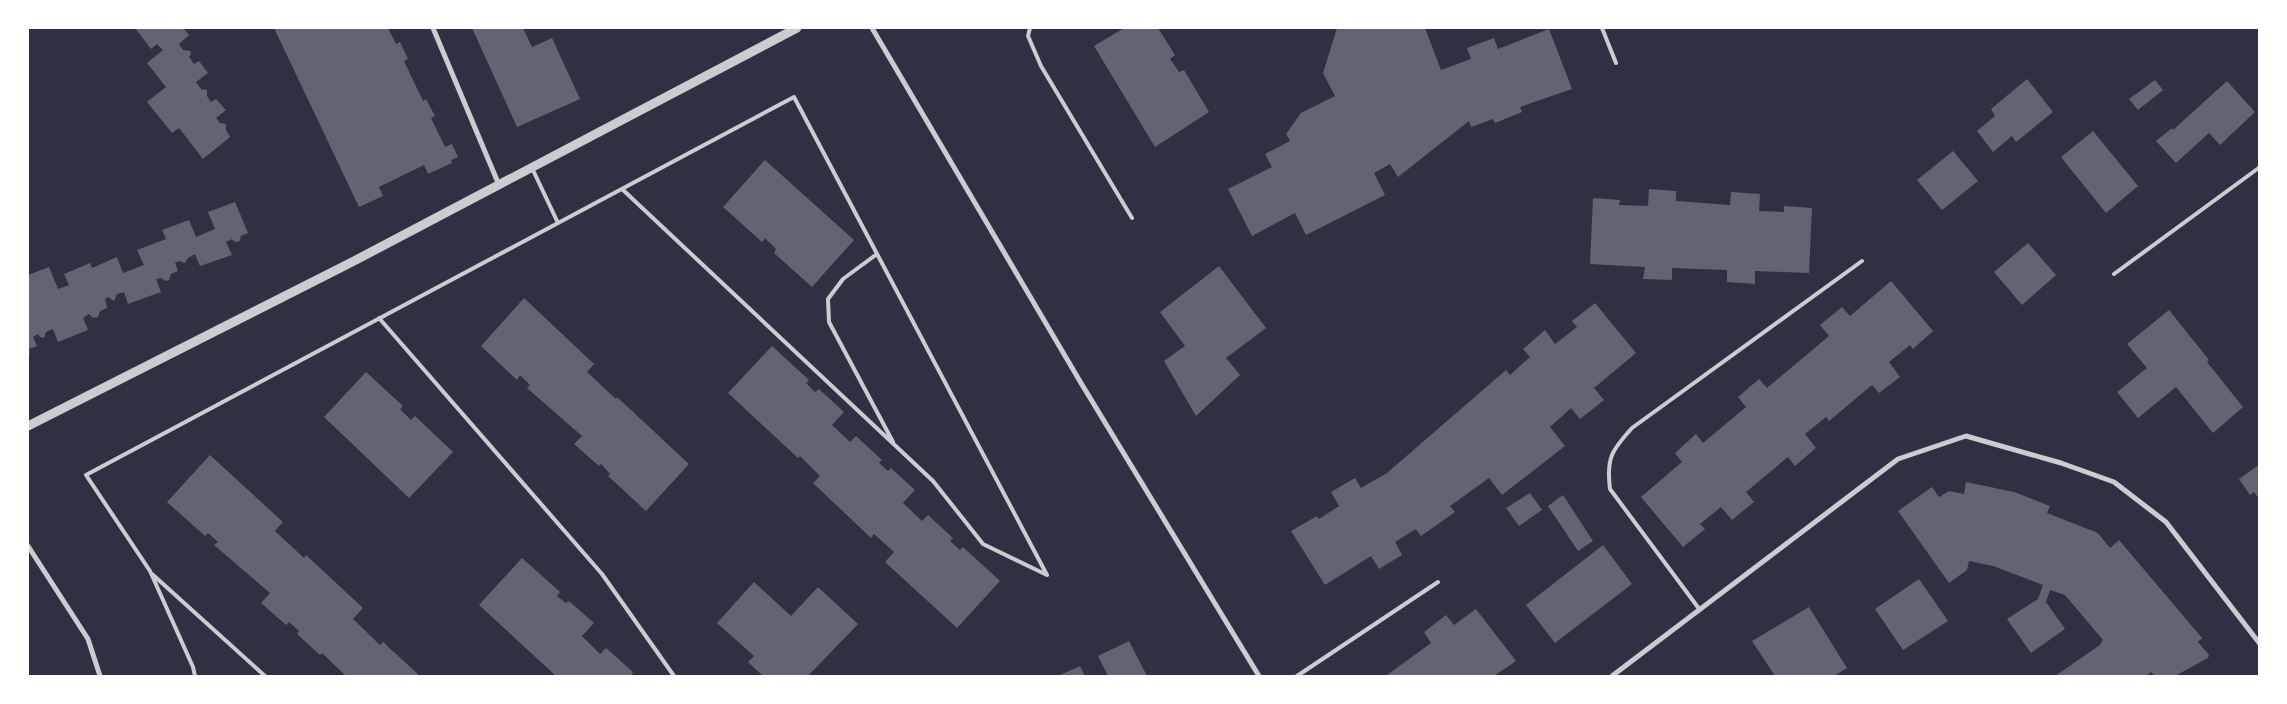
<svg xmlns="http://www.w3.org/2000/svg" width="2287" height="704" viewBox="0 0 2287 704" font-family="'Titillium Web',sans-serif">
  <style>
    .building { fill: #626471 }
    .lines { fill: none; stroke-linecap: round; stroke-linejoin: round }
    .service { stroke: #caccd0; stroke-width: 4 }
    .minor { stroke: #caccd0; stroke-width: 5 }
    .tertiary { stroke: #caccd0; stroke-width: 9 }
  </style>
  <rect width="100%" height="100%" fill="#2d3142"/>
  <path class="building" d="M135 28H183L189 35 179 44 183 50 190 51 191 54 189 57 194 64 199 61 208 73 196 82 201 89 207 90V96L211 102 216 99 226 110 216 118 220 123 226 124V130L230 137 203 159 179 128 172 133 147 102 166 87 147 63 163 50 157 44 151 49Z
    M274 28H388L396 44 400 42 408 59 404 61 423 101 426 99 435 116 431 118 445 147 452 144 458 157 451 160 452 163 428 174 424 165 379 187 383 196 359 207Z
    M472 28H523L532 47 552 38 580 99 517 127Z
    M1124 28H1158L1175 55 1170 59 1179 72 1184 70 1209 112 1155 147 1094 46Z
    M1337 28H1425L1441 70 1471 59 1467 48 1494 38 1498 49 1549 29 1572 89 1520 107 1522 112 1495 123 1493 119 1471 127 1469 121 1398 177 1390 164 1374 173 1385 195 1306 235 1295 213 1252 236 1228 189 1272 167 1265 154 1290 141 1286 134 1301 113 1335 96 1323 73Z
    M2027 79 2053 112 2016 142 2012 136 1993 152 1977 131 1995 116 1991 109Z
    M2155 80 2163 90 2138 110 2129 99Z
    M2227 81 2255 112 2220 145 2209 133 2176 163 2156 141 2172 128 2173 130Z
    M2093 131 2138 186 2106 213 2061 157Z
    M1953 151 1978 181 1942 210 1917 180Z
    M765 160 854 240 812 287 774 253 776 249 765 238 762 242 723 207Z
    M1649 189 1676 191V201L1730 205 1731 192 1760 194 1759 211 1784 212V206L1812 208 1809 273 1755 271V284L1727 282V270L1672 268V280L1643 279 1645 267 1590 264 1593 198 1620 200 1619 205 1648 206Z
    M235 202 248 233 241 236 240 241 235 242 232 239 226 242 232 255 200 266 195 254 188 258 185 263 179 261 175 263 178 271 171 274 169 280 166 281 161 278 156 279 161 292 128 304 124 292 117 294 114 301 108 297 105 299 107 308 100 311 98 317 93 318 89 314 83 318 88 330 58 342 53 329 46 332 44 338 40 337 38 334 33 337 37 346 29 349 30 354 28 356V275L49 267 58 289 69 285 64 274 90 263 92 268 117 257 123 273 144 265 137 250 166 239 162 230 189 220 196 237 215 229 208 212Z
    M2028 243 2056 275 2022 305 1994 272Z
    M1219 266 1266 328 1226 358 1240 375 1196 416 1164 361 1185 346 1160 312Z
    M1891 281 1933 331 1913 349 1910 345 1889 362 1900 377 1879 393 1872 385 1829 421 1826 417 1805 434 1816 448 1795 466 1788 457 1746 492 1754 502 1732 520 1721 507 1700 524 1705 529 1683 547 1641 497 1682 462 1675 453 1696 434 1703 443 1746 407 1738 397 1759 379 1767 388 1829 336 1820 325 1842 307 1850 316Z
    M524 298 594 364 587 372 616 399 617 397 689 464 646 511 608 476 610 474 601 464 599 466 574 444 582 436 527 388 530 385 520 375 517 380 481 346Z
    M1595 303 1636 353 1594 388 1604 400 1580 419 1571 408 1550 427 1565 446 1502 495 1489 478 1450 506 1455 512 1421 536 1416 529 1395 542 1402 555 1379 569 1371 556 1325 585 1291 531 1317 516 1319 519 1339 506 1331 492 1355 478 1361 488 1387 473 1506 370 1510 375 1530 357 1523 349 1545 330 1555 344 1577 327 1572 321Z
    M2169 310 2209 360 2207 362 2243 407 2213 433 2176 387 2138 418 2117 392 2147 368 2127 344Z
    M772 346 809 380 806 383 815 392 819 389 844 412 832 425 850 442 856 436 882 460 879 463 888 471 891 468 915 490 903 503 922 521 928 515 953 538 950 541 960 550 963 547 1000 581 957 628 885 562 894 552 874 534 871 538 813 483 820 476 800 456 798 458 728 393Z
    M366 372 403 406 400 409 411 420 415 416 453 452 409 498 324 417Z
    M210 455 283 522 275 531 304 558 306 555 363 608 353 619 380 645 383 642 420 676H346L322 653 320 655 297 634 299 631 289 622 286 625 261 603 270 593 214 545 218 542 208 533 205 536 167 502Z
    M2260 464V500L2254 492 2250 495 2239 479Z
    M1966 482 2014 492 2050 506 2047 513 2098 533 2110 548 2119 540 2202 638 2198 642 2209 655 2208 658 2175 676H2155L2151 672 2146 676H2055L2100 645 2103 640 2065 595 2050 590 2046 602 2065 629 2031 653 2007 619 2038 599 2043 585 1993 566 1969 561 1967 570 1949 583 1898 511 1932 487 1939 497 1949 491 1964 494Z
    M1530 493 1542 510 1519 526 1506 508Z
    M1563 495 1593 541 1578 551 1548 506Z
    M1603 545 1632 584 1555 643 1526 605Z
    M522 558 560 592 557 596 566 603 569 601 594 623 582 636 600 654 606 648 633 672 631 676H556L479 605Z
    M1919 579 1948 621 1903 650 1875 609Z
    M754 582 791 616 818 587 858 624 808 676H763L748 662 754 656 717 623Z
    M1809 607 1847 668 1834 676H1775L1752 641Z
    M1476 609 1516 661 1494 676H1388L1387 675 1431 643 1424 632 1446 615 1454 625Z
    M1129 641 1147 676H1108L1098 656Z
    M1080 666 1085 676H1058Z"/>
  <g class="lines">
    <path class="service" d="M1030 28 1028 36 1041 66 1132 218
      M1602 28 1616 63
      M532 168 558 223
      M622 189 933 481 983 544 1047 575
      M877 254 843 279 828 299 829 322 893 442
      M2114 274 2260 167
      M379 318 602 574 674 676
      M152 574 265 676
      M1700 610 1610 489C1606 458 1612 450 1632 428L1862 261
      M195 676 193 667 150 571 86 475 794 97 1047 575
      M1297 676 1438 582"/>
    <path class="minor" d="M433 28 499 185
      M872 28 1081 383 1259 676
      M28 546 88 639 100 676
      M1612 676 1898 459 1966 436 2061 463 2114 482 2166 522 2260 644"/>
    <path class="tertiary" d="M28 426 354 261 797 28"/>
  </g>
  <rect width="2287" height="704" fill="none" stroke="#ffffff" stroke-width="58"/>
</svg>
